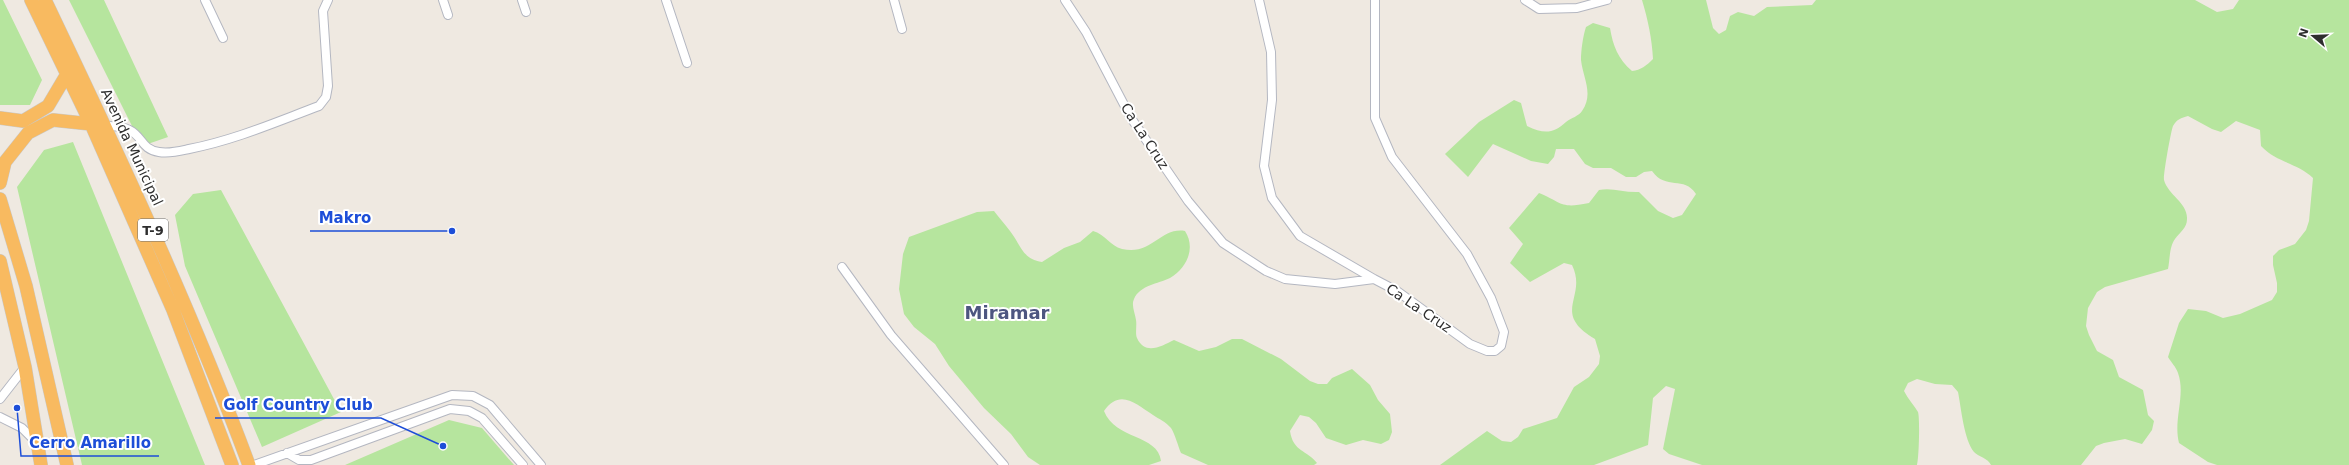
<svg xmlns="http://www.w3.org/2000/svg" width="2349" height="465" viewBox="0 0 2349 465" font-family="'DejaVu Sans',sans-serif">
  <style>
    .green { fill: #b6e59e }
    .lines { fill: none; stroke-linecap: round; stroke-linejoin: round }
    .minor-casing { stroke: #b4b7c1; stroke-width: 10 }
    .trunk-casing { stroke: #c9c9c9; stroke-width: 14 }
    .minor { stroke: #fff; stroke-width: 8 }
    .trunk { stroke: #f8ba60; stroke-width: 13 }
    .labels { text-anchor: middle; dominant-baseline: central; stroke-width: 4; stroke-linejoin: round; paint-order: stroke }
    .shield { fill: #fff; stroke: #6d6d6d; stroke-width: 1 }
    .shield-label { font-size: 13px; font-weight: bold; fill: #2e2e2e }
    .street-label { font-size: 14px; fill: #2e2e2e; stroke: #fff }
    .district-label { font-size: 18px; font-weight: bold; fill: #4d5680; stroke: #fff }
    .leader { fill: none; stroke: #1d4ed8; stroke-width: 1.5 }
    .callout-dot { fill: #1d4ed8; stroke: #fff; stroke-width: 1.5 }
    .callout-label { font-size: 15px; text-anchor: middle; font-weight: bold; fill: #1d4ed8; stroke: #fff; stroke-width: 4; stroke-linejoin: round; paint-order: stroke }
  </style>
  <rect width="100%" height="100%" fill="#efe9e1"/>
  <path class="green" d="M0 0H3L42 80 30 105H0Z
    M69 0H104L168 137 142 146Z
    M1642 0H1706L1713 28 1719 34 1726 30 1730 16 1738 12 1754 16 1767 7 1812 5 1816 0H2195L2217 12 2233 9 2239 0H2349V465H2217L2208 462 2179 443C2173 420 2186 395 2178 373 2176 367 2171 362 2168 357L2179 323 2188 309 2206 311 2223 318 2240 314 2272 300 2277 292V283L2273 265V256L2279 250 2295 244 2306 230 2309 221 2313 178C2298 163 2277 163 2261 146L2260 130 2236 121 2221 132 2212 129 2188 116C2181 118 2177 119 2173 126 2171 131 2163 175 2164 180 2168 195 2188 203 2187 219 2187 228 2180 232 2175 239 2169 247 2170 260 2168 269L2105 287 2097 292 2088 308 2086 326 2089 335 2097 351 2113 360 2119 377 2143 390 2148 415 2154 421 2152 430 2142 444 2125 439 2104 443 2096 446 2081 465H1991C1988 458 1979 457 1974 452 1964 440 1961 407 1958 392L1952 385 1935 384 1917 379 1908 383 1904 391C1908 399 1914 405 1918 412 1920 417 1919 459 1917 465H1702L1669 454 1663 449 1675 389 1666 386 1653 398 1648 445 1594 465H1440L1487 431 1502 441 1511 442 1518 437 1523 429 1557 418 1574 387 1589 377 1599 364 1600 356 1595 339C1550 312 1588 298 1572 265L1564 263 1530 282 1510 263 1523 244 1509 228 1539 193C1563 203 1560 209 1589 203L1599 190C1612 187 1625 193 1639 192L1658 211 1673 218 1682 215 1696 194C1684 175 1666 191 1652 171L1644 172 1636 177H1626L1611 168H1593L1585 164 1574 149H1556L1554 157 1548 164 1531 161 1493 144 1468 177 1445 154 1479 122 1514 100 1521 103 1527 126C1544 134 1553 134 1566 122 1571 118 1579 116 1582 111 1594 94 1583 78 1581 60 1581 50 1583 36 1586 27L1593 23 1610 28C1613 46 1618 59 1632 71 1641 70 1646 66 1653 59 1652 39 1648 20 1642 0Z
    M73 142 205 465H82L17 187 44 150Z
    M221 190 341 412 262 447 185 266 175 215 193 194Z
    M994 211C999 218 1005 224 1010 231 1021 245 1022 259 1042 262L1064 248 1080 242 1093 231C1105 234 1110 246 1122 249 1152 256 1160 227 1185 231 1196 248 1187 268 1170 278 1158 284 1140 285 1134 299 1131 305 1135 313 1136 320 1137 325 1135 334 1137 338 1145 356 1162 346 1174 340L1199 351 1216 347 1232 339H1242L1281 359 1310 381 1318 384H1327L1332 378 1352 369 1370 385 1378 400 1390 414 1392 432 1389 440 1381 444 1363 440 1346 445 1326 438 1316 423 1309 417 1300 415 1290 431C1293 452 1307 450 1317 463L1314 465H1208L1181 453C1178 446 1175 434 1171 428 1166 422 1159 419 1153 415 1136 404 1120 388 1104 411 1115 440 1158 434 1161 461L1149 465H1040L1028 457 1011 434 984 408 949 366 935 344 914 327 904 314 899 289 903 254 909 237 977 212Z
    M449 420 482 428 514 465H345Z"/>
  <g class="lines">
    <defs>
      <path id="minor" d="M205 0 223 38
        M443 0 448 15
        M522 0 526 12
        M666 0 687 63
        M894 0 902 29
        M1065 0 1086 32 1131 118 1188 201 1223 243 1266 271 1285 279 1335 284 1374 279 1397 291 1470 344 1487 351H1495L1501 346 1504 332 1491 298 1467 254 1392 157 1375 118V0
        M1259 0 1271 52 1272 100 1264 166 1272 198 1300 236 1374 279
        M1525 0 1539 9 1577 8 1607 0
        M105 126C147 125 134 148 159 152 169 154 180 151 189 149 235 140 276 122 319 106L326 97 328 86 323 11 328 0
        M842 267 891 335 1004 465
        M0 399 25 367
        M0 417 22 428 36 442
        M287 453 299 460H311L450 409 469 411 482 418 523 465
        M254 465 452 395 473 396 490 405 541 465"/>
      <path id="trunk" d="M31 0 91 124 173 310 232 465
        M45 0C118 153 190 306 249 465
        M0 118 23 121 48 106 67 74
        M0 183 5 162 28 133 53 120 91 124
        M0 199 26 286 67 465
        M0 261 25 367 41 465"/>
    </defs>
    <use href="#minor" class="minor-casing"/>
    <use href="#trunk" class="trunk-casing"/>
    <use href="#minor" class="minor"/>
    <use href="#trunk" class="trunk"/>
  </g>
  <g class="labels">
    <rect class="shield" x="138" y="219" width="30" height="22" rx="3"/>
    <g class="shield-label">
      <text x="153" y="230">T-9</text>
    </g>
    <g class="street-label">
      <text transform="translate(1145 136) rotate(57)">Ca La Cruz</text>
      <text transform="translate(132 147) rotate(65)">Avenida Municipal</text>
      <text transform="translate(1419 308) rotate(34)">Ca La Cruz</text>
    </g>
    <g class="district-label">
      <text x="1007" y="312">Miramar</text>
    </g>
  </g>
  <path class="leader" d="M452 231L379 231H310M443 446L381 418H215M17 408L21 456H159"/>
  <g class="callout-dot">
    <circle cx="452" cy="231" r="4"/>
    <circle cx="443" cy="446" r="4"/>
    <circle cx="17" cy="408" r="4"/>
  </g>
  <g class="callout-label">
    <text x="345" y="223">Makro</text>
    <text x="298" y="410">Golf Country Club</text>
    <text x="90" y="448">Cerro Amarillo</text>
  </g>
  <g transform="translate(2313 36) rotate(289)" stroke="#ffffff" stroke-width="3" paint-order="stroke">
  <path d="M0-3L7 15L0 10L-7 15Z" fill="#2e2e2e"/>
  <text y="-6" font-size="11" font-weight="bold" text-anchor="middle" fill="#2e2e2e">N</text>
  </g>
</svg>
